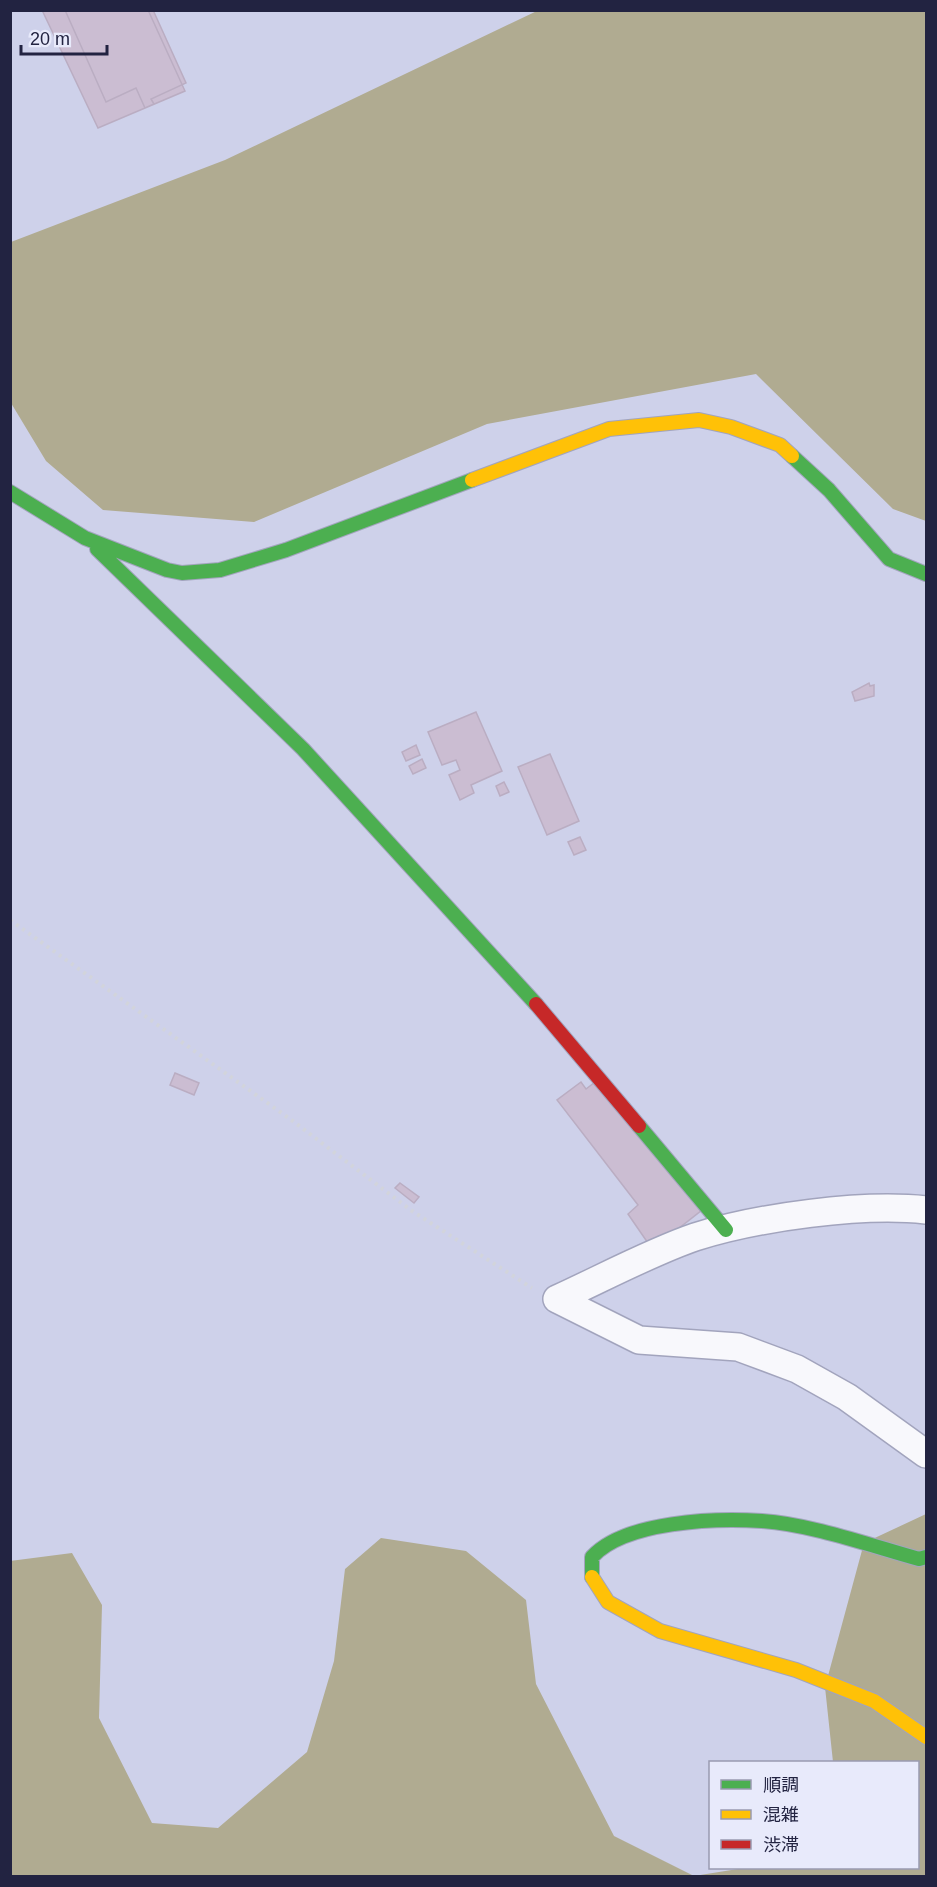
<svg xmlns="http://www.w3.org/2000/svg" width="937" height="1887" viewBox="0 0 937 1887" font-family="Arial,'Noto Sans JP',sans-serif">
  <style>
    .forest { fill: #b0ab91 }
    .building { fill: #cbbdd2; stroke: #baadc2; stroke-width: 1.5 }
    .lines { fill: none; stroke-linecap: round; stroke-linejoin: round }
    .street-casing { stroke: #a2a4bd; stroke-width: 30 }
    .fast-casing { stroke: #a2a4bd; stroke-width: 16 }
    .slow-casing { stroke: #a2a4bd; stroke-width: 16 }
    .jam-casing { stroke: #a2a4bd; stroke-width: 16 }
    .path { stroke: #d2d4dc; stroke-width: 4; stroke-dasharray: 3 4.5; stroke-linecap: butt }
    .street { stroke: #f8f8fc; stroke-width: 27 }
    .fast { stroke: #4caf50; stroke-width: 14 }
    .slow { stroke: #ffc107; stroke-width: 14 }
    .jam { stroke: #c62828; stroke-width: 14 }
  </style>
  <rect width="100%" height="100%" fill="#ced1ea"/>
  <path class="forest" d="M539 10 926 11V521L893 509 756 374 487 424 254 522 103 510 46 461 11 403V242L225 160Z
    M926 1514V1876H11L10 1561 72 1553 102 1605 99 1718 152 1823 218 1828 307 1752 334 1661 345 1569 381 1538 466 1551 526 1600 536 1684 614 1836 694 1876 744 1868H918V1762H833L825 1687 864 1543Z"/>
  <path class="building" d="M42 10H148L185 91 98 128Z
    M65 10H153L186 83 151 99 154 104 145 108 136 88 106 102Z
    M869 683 870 686 874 685V696L855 701 852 692Z
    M476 712 502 771 471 785 474 793 460 800 449 775 460 770 456 760 442 765 428 732Z
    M416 745 420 755 406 761 402 752Z
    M550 754 579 821 547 835 518 767Z
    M422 759 426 768 413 774 409 766Z
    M504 782 509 792 500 796 496 786Z
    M580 837 586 850 574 855 568 842Z
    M175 1073 199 1083 194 1095 170 1085Z
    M599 1079 702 1210 665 1239 650 1246 628 1214 638 1205 557 1100 581 1082 586 1089Z
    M400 1183 419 1197 414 1203 395 1188Z"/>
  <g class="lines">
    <defs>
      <path id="street" d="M557 1299 639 1340 738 1347 797 1369 847 1397 926 1454
        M557 1299C601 1279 651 1252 695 1237 758 1217 862 1203 926 1210"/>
      <path id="fast" d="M792 456 829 490 889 559 926 574
        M10 492 85 538 167 570 182 573 220 570 286 550 472 480
        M97 549 303 749 536 1004
        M639 1126 726 1230
        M592 1577V1557C625 1521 715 1518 762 1521 810 1524 872 1546 919 1559L926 1557"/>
      <path id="slow" d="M472 480 609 429 699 420 731 427 780 445 792 456
        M592 1577 608 1602 660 1631 796 1670 874 1701 926 1737"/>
      <path id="jam" d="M536 1004 639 1126"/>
    </defs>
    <use href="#street" class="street-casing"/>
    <use href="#fast" class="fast-casing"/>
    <use href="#slow" class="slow-casing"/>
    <use href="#jam" class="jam-casing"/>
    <path class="path" d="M10 920 290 1119 412 1211 532 1288"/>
    <use href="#street" class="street"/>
    <use href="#fast" class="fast"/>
    <use href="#slow" class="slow"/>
    <use href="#jam" class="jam"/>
  </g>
  <rect width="937" height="1887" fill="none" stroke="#222341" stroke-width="24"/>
  <rect x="709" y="1761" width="210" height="108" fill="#e8eafb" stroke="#999ab1" stroke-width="1.5"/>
  <rect x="721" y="1780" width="30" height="9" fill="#4caf50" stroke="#999ab1" stroke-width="1.5"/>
  <text x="763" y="1791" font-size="18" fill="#222341">順調</text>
  <rect x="721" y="1810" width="30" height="9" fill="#ffc107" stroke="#999ab1" stroke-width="1.5"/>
  <text x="763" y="1821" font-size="18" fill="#222341">混雑</text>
  <rect x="721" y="1840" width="30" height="9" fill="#c62828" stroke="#999ab1" stroke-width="1.5"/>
  <text x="763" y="1851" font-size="18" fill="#222341">渋滞</text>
  <path d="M21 45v9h86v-9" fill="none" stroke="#222341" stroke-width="3"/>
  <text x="30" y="45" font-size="18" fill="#222341" stroke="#e8eafb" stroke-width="4.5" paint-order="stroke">20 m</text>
</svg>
